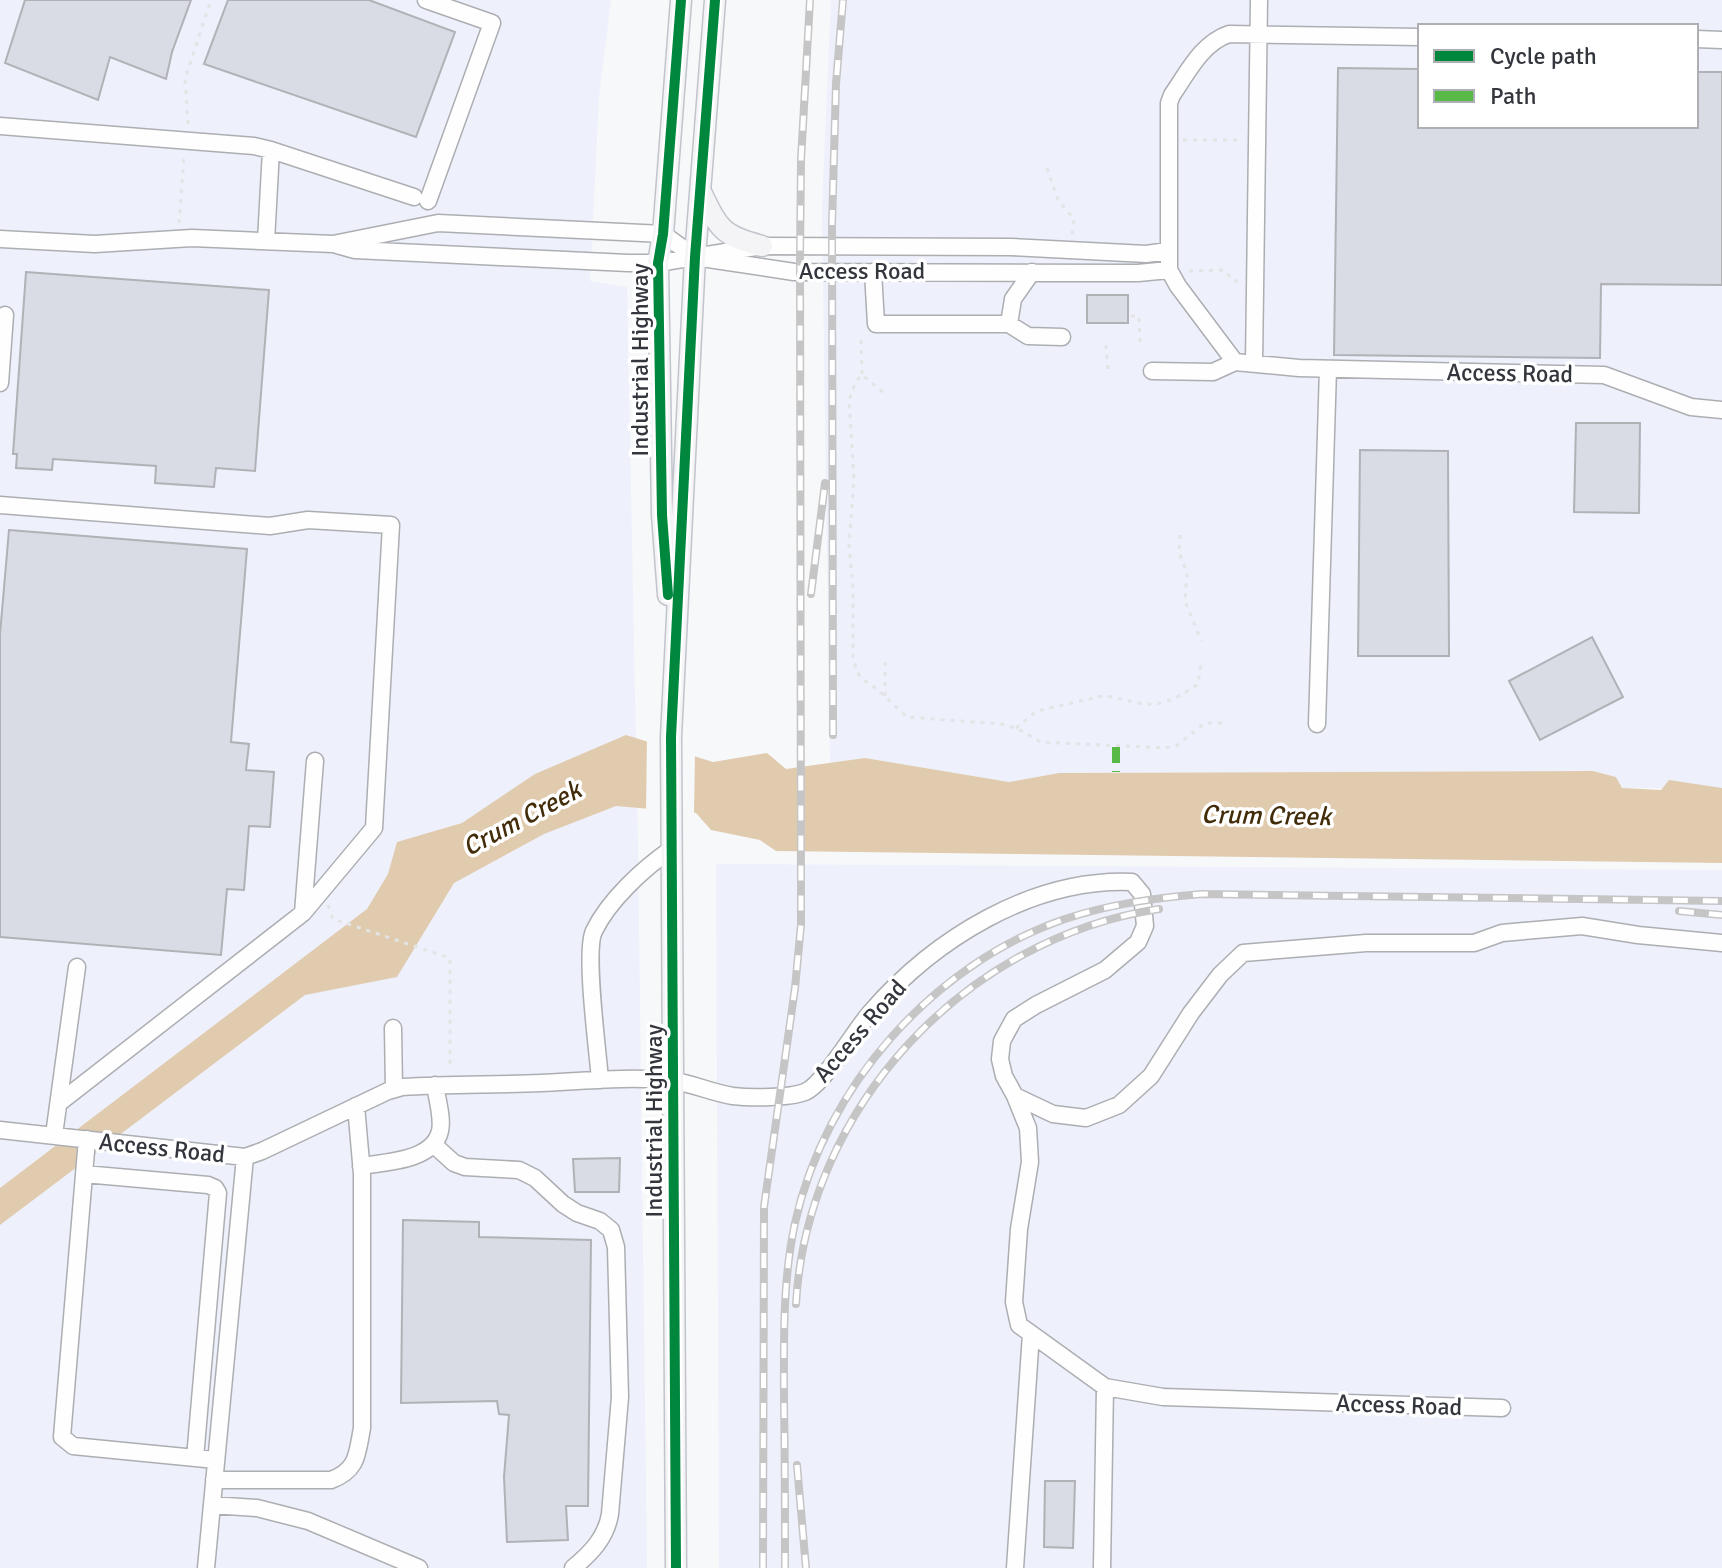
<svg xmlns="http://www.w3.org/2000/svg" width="1722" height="1568" viewBox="0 0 1722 1568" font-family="Signika,sans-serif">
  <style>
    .built { fill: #eef0fb; fill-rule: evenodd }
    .water { fill: #e1cbaf }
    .pier { fill: #f7f8fa }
    .building { fill: #d9dbe5; stroke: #b0b2b6; stroke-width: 2 }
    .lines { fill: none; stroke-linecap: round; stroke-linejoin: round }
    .minor-casing { stroke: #acaeb2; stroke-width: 19 }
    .major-casing { stroke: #c2c4cc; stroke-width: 23 }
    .path { stroke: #e3e4e5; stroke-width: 3; stroke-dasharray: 4 6; stroke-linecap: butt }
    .minor { stroke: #fefefe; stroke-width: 16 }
    .major { stroke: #f4f4f7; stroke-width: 20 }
    .rail-casing { stroke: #c5c5c6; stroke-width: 8 }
    .rail { stroke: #fff; stroke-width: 5; stroke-dasharray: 15; stroke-linecap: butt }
    .quiet { stroke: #58b947; stroke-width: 8; stroke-dasharray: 16 8; stroke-linecap: butt }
    .cycleway-casing { stroke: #fff; stroke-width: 15 }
    .cycleway { stroke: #00873e; stroke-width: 10 }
    .labels { text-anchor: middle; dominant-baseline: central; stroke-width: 7; stroke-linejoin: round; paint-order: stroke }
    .street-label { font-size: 24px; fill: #34363e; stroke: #fff }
    .water-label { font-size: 26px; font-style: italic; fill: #422c09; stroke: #fff }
  </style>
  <rect width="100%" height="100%" fill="#f7f8fa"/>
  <path class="built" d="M0 0H611L599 96 590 281 627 287 638 848 647 1568H0Z
    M831 0H1722V788H1622L1616 777 1593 771 1059 773 1009 782 865 758 830 764 822 206ZM1420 26H1696V126H1420Z
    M716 864 1722 870V1568H719Z"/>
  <path class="water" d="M626 735 713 762 767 753 786 769 865 758 1009 782 1059 773 1593 771 1616 777 1622 788 1661 790 1669 780 1722 788V863L776 851 760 840 711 830 696 813 616 806 544 834 454 883 397 977 305 995 0 1225V1188L367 909 388 874 397 842 462 823 535 774Z"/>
  <path class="pier" d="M647 738 695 753 694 815 646 813Z"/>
  <path class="building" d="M25 0H191L172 52 166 79 110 57 98 100 5 63Z
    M228 0H369L455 32 416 137 204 64Z
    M1338 68 1420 69V126H1696V72H1722V285L1601 284 1600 358 1334 355Z
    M26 272 269 290 255 471 216 468 214 487 155 483 156 466 53 459 52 470 16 468 17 454H13Z
    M1087 295H1128V323H1087Z
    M1576 423H1640L1639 513 1574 512Z
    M1360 450 1448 451 1449 656H1358Z
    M9 530 247 549 231 742 249 744 246 770 274 772 270 827 249 826 244 890 227 889 221 955 0 937V634Z
    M1592 637 1623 697 1540 740 1509 681Z
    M620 1158 619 1192H575L573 1159Z
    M403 1220 479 1222V1237L591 1240 588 1506H566L568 1540 507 1542 504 1477 509 1415 499 1414 497 1401 401 1403Z
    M1045 1481H1075L1073 1548 1044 1547Z"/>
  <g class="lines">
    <defs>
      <path id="minor" d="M426 0 492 23 428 201
        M1420 37 1229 34C1202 43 1188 72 1172 95L1169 103V270L1178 286 1235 362 1299 368 1604 375 1691 407 1722 410
        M1696 39 1722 40
        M0 126 254 146 271 150 266 241
        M271 150 414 197
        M0 239 95 244 192 238 333 244 438 223 663 234 695 257 794 272 1138 273 1169 270
        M337 245 355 250 628 263H658L762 246 1011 247 1146 254 1168 251
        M873 272 876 324H1009L1028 336 1062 337
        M1009 324 1013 299 1032 272
        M1254 363 1259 0
        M1152 371 1213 372 1235 362
        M0 383 5 315
        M0 505 270 526 308 520 391 525 374 828 303 913
        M1317 724 1328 369
        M393 1028 394 1089
        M600 1080C598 1052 584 951 594 931 609 900 643 869 670 850
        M1015 1096 1028 1128 1030 1162 1019 1229 1014 1302 1019 1325 1105 1387 1163 1397 1502 1408
        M59 1103 303 913 315 761
        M0 1130 245 1157 262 1151 388 1091 402 1087C449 1084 495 1085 541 1083 583 1081 633 1076 674 1081 694 1084 713 1093 733 1096 750 1098 790 1098 805 1092 824 1084 855 1030 870 1013 934 939 1032 878 1132 882L1142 894 1145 926 1138 942 1105 970 1036 1005 1014 1019 1002 1041 1000 1059 1004 1076 1015 1096 1053 1114 1086 1118 1119 1105 1151 1076 1191 1013 1220 975 1243 953 1366 943H1474L1502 933 1582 926 1638 935 1722 943
        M54 1135 77 967
        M87 1139 62 1437 73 1446 216 1460
        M434 1145 454 1163 465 1167 519 1170 535 1178 563 1204 577 1213 600 1221 611 1230 616 1247 620 1397 610 1514C606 1538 591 1553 573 1568
        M361 1166C386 1162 433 1161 440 1131 443 1118 437 1099 435 1085
        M84 1174 208 1185 215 1188 218 1193 195 1458
        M214 1480H331C358 1470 357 1454 362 1428V1174L356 1106
        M212 1505 257 1508 308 1521 419 1568
        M206 1568 245 1157
        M1015 1568 1031 1334
        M1102 1568 1105 1387"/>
      <path id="major" d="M701 192C719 229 721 235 762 246
        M668 595 662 515 658 263 663 234 681 0
        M676 1568 671 737 695 257 715 0"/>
    </defs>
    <use href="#minor" class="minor-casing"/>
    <use href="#major" class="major-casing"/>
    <path class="path" d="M188 124 185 79 211 0
      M1183 140H1241
      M1047 168 1058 200 1074 219 1072 236
      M179 223 184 155
      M1189 271 1224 270 1234 281H1241
      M1131 316H1139L1140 344
      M1106 345 1108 371
      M862 374 861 338 864 335
      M883 392 862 375 856 381 849 400 854 479 849 545 853 588V656L857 672 862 679 877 689 907 717 1001 724 1016 728 1041 742 1165 748 1176 746 1205 723H1227
      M1180 535 1179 552 1187 573 1185 601 1201 641
      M885 696V660
      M1016 728 1037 711 1102 696C1115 696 1126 701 1139 703 1161 708 1181 696 1198 684L1201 663
      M328 905 333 919 450 958V1068"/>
    <use href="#minor" class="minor"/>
    <use href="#major" class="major"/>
    <defs>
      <path id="rail" d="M811 594 825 483
        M833 735 832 225 836 84 843 0
        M1679 911 1722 915
        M796 1304C807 1107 965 938 1159 909
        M797 1465 806 1568
        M763 1568 764 1207 795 988 801 925 800 258 801 160 810 0
        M785 1568C785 1513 785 1459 784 1404 784 1344 782 1283 795 1223 825 1087 933 964 1065 919 1110 904 1155 898 1202 894L1722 901"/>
    </defs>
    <use href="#rail" class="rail-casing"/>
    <use href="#rail" class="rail"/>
    <path class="quiet" d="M1116 747V772"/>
    <defs>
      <path id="cycleway" d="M668 595 662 515 658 263 663 234 681 0
        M676 1568 671 737 695 257 715 0"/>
    </defs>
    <use href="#cycleway" class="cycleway-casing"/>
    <use href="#cycleway" class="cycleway"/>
  </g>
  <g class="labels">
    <g class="street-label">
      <text x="862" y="271">Access Road</text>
      <text transform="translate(640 360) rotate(-90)">Industrial Highway</text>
      <text transform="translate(1510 373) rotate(1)">Access Road</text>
      <text transform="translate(860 1031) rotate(-49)">Access Road</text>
      <text transform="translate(654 1121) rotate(-90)">Industrial Highway</text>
      <text transform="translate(162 1148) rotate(6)">Access Road</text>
      <text transform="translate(1399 1405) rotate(2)">Access Road</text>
    </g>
    <g class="water-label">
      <text transform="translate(1266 816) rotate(1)">Crum Creek</text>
      <text transform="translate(522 819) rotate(-28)">Crum Creek</text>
    </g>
  </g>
  <rect x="1418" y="24" width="280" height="104" fill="#ffffff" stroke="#aeafb2" stroke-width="2"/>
  <rect x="1434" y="50" width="40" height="12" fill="#00873e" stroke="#aeafb2" stroke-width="2"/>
  <text x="1490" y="64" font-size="24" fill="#34363e">Cycle path</text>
  <rect x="1434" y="90" width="40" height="12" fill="#58b947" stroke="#aeafb2" stroke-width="2"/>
  <text x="1490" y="104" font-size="24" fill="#34363e">Path</text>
</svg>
